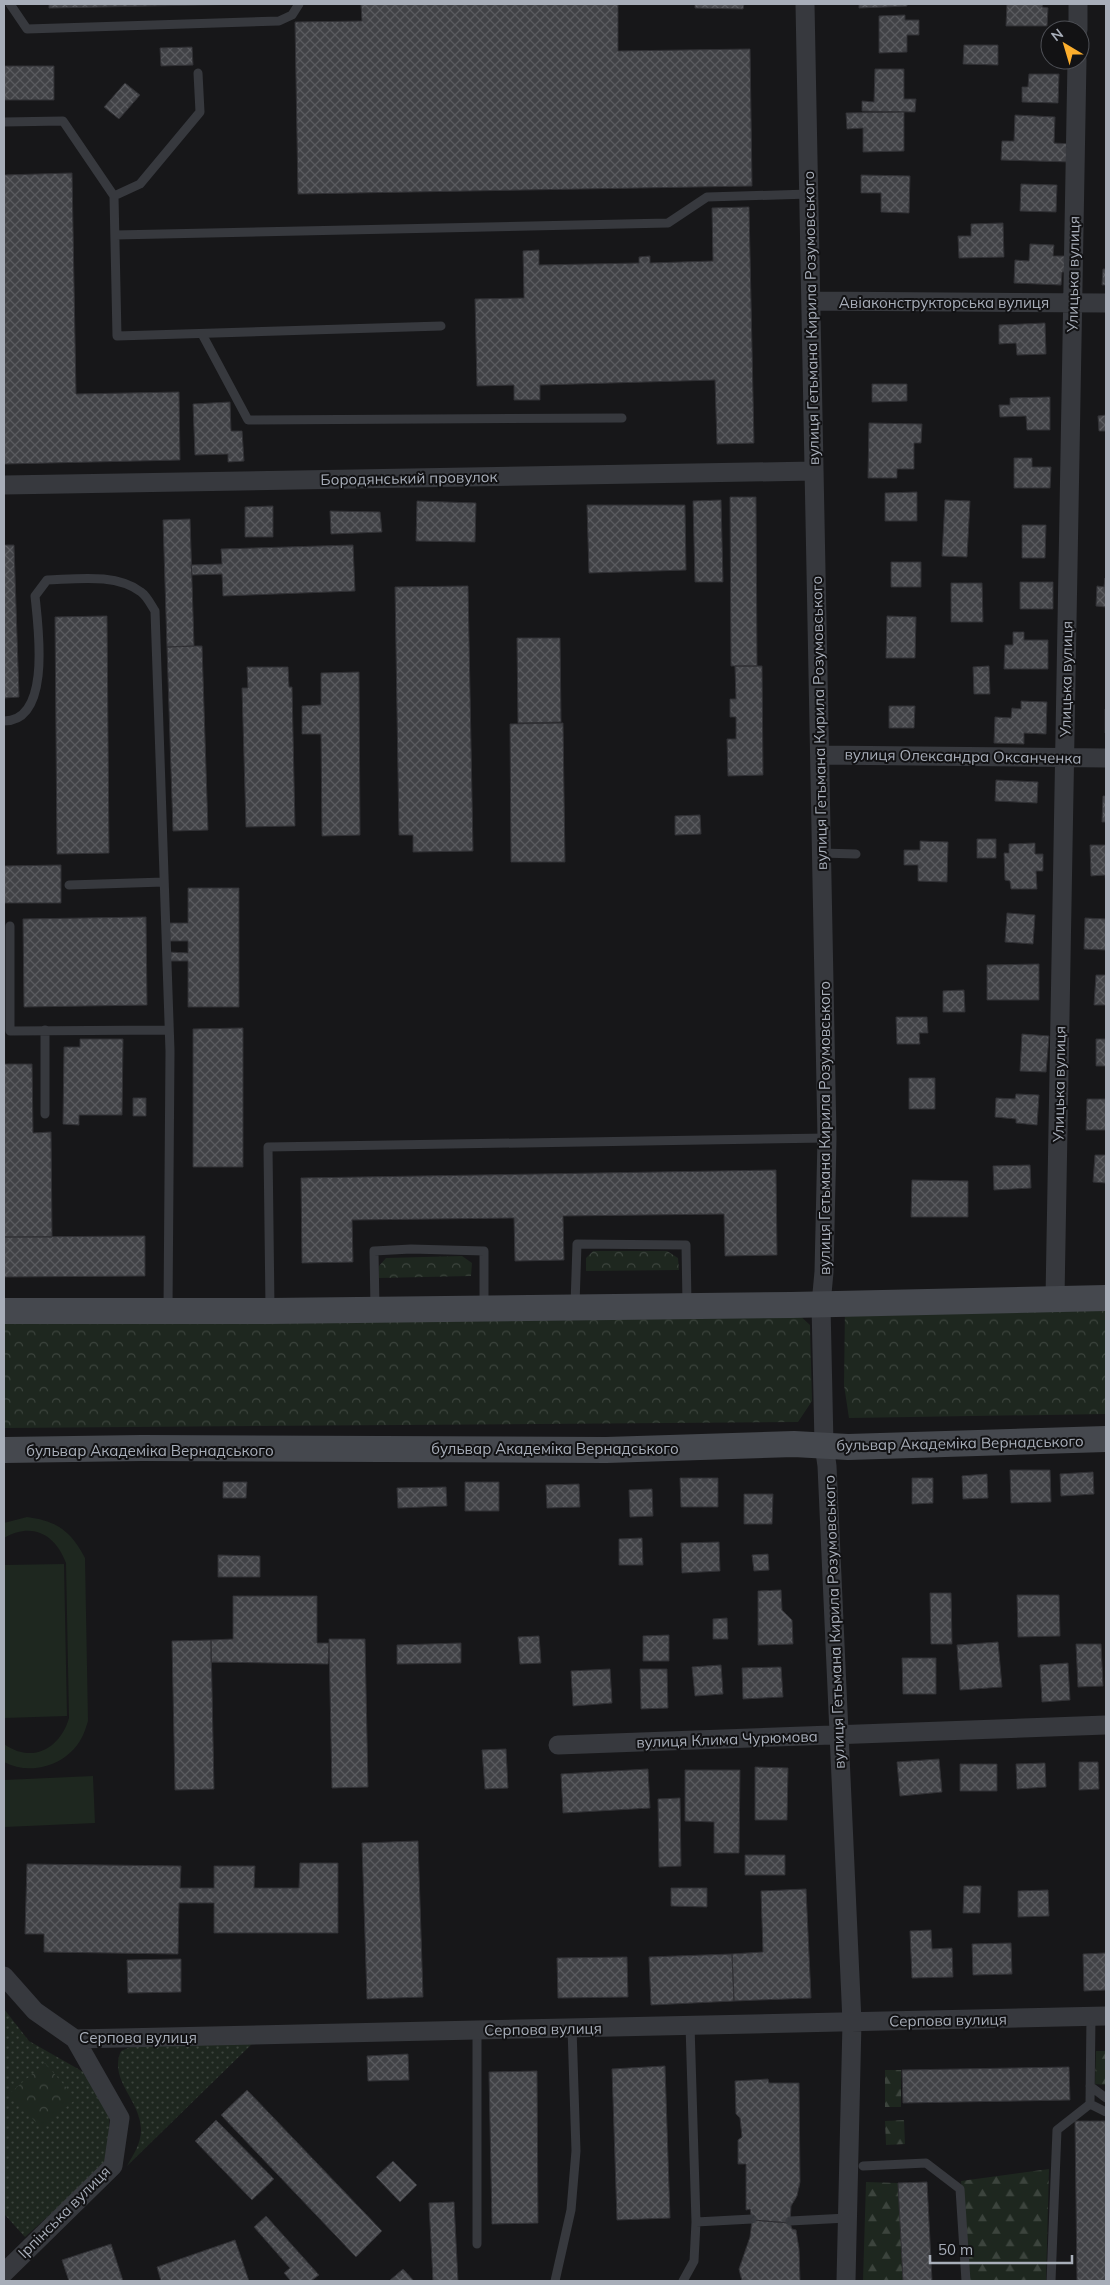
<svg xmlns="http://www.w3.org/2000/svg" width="1110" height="2285" viewBox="0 0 1110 2285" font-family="Mulish,sans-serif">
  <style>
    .grass { fill: url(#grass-dots) }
    .forest { fill: url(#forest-firs) }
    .park { fill: url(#park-crowns) }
    .garden { fill: #1e271f }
    .building { fill: url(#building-cross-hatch); stroke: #313135 }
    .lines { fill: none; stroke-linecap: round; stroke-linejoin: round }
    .service { stroke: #37393e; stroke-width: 9 }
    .minor { stroke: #37393e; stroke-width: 19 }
    .secondary { stroke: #45484e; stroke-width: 26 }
    .labels { text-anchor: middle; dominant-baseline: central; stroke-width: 4; stroke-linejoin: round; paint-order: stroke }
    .street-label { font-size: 15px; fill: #a8aeb9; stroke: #121214 }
  </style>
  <defs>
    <pattern id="grass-dots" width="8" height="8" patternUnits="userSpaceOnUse" patternTransform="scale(1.25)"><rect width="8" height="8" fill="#1e271f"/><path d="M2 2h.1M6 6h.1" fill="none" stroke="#3c443d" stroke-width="1.8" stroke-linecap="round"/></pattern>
    <pattern id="forest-firs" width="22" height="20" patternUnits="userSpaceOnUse" patternTransform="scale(1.25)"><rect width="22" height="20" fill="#1e271f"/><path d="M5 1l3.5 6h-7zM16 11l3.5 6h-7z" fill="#3c443d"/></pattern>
    <pattern id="park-crowns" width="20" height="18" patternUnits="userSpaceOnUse" patternTransform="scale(1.25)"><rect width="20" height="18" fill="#1e271f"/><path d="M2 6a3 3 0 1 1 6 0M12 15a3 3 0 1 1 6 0" fill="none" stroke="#3c443d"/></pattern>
    <pattern id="building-cross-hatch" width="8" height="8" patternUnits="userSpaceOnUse" patternTransform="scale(1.25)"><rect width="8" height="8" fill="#414246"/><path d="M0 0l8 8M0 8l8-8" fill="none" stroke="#5a5b5f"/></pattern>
  </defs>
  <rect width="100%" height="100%" fill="#171719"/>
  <path class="grass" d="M4 2009 29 2041 87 2074 110 2111 107 2163 25 2237 4 2214Z
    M255 2041 127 2166C133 2155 141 2144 141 2130 141 2100 108 2080 121 2051L133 2046Z"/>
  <path class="forest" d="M1096 2051H1106V2085L1095 2084Z
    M885 2070H901V2107H885Z
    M904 2120 905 2144 886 2145 885 2121Z
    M1049 2169 1046 2281H970L961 2181Z
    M866 2182 898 2183 903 2281H863Z"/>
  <path class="park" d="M593 1251H667L678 1258 679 1270 586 1271V1258Z
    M462 1256 472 1263 471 1276 379 1278V1266L386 1258Z
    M1106 1300V1414L849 1418 844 1385 845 1307Z
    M797 1313 810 1325 812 1401 798 1422 4 1428V1320Z
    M45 2063 76 2099 41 2128 10 2093Z"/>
  <path class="garden" d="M27 1517C57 1521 71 1531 85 1558L88 1721C86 1727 84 1734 81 1739 66 1766 30 1776 4 1762V1744C32 1764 60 1749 69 1718L66 1563C55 1534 32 1522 4 1538V1523Z
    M64 1564 67 1716 4 1718V1565Z
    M93 1776 95 1823 5 1827 4 1780Z"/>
  <path class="building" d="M49 4H249L49 8Z
    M361 4H618V51L750 49 752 186 298 194 295 22 362 21Z
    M695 4H744L743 9 695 8Z
    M859 4H907V6L859 8Z
    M1007 4H1043L1042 7 1048 8 1047 26H1006Z
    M905 15V20H919V35H907V52L879 53V16Z
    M964 45H998V65L963 64Z
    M192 47 193 65 161 66 160 48Z
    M4 66H54V100H4Z
    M875 69H904V99H916L915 112 862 111V101L874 102Z
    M1029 74H1059L1058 103 1022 102V87H1028Z
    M125 83 140 95 119 119 104 107Z
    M904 112V151L863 152V128L847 129 846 113Z
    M1015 115 1055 117 1054 143 1071 144V162L1001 160 1002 141H1014Z
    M72 173 76 394 179 392 180 460 4 464V175Z
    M861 175 910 176 909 213 881 212V193H861Z
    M1021 184 1057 185 1056 212 1020 211Z
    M749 207 754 443 717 444 715 380 540 385V400H514V385L477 386 475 299 524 298 523 251 539 250V265L639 263V257L650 256V263L713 261 712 208Z
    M1003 223 1004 257 959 258 958 236H971V224Z
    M1030 244 1054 245 1053 256H1069L1068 272H1062L1061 285 1014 283 1015 260 1029 261Z
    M1103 269H1106V285H1102Z
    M1045 323 1046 354 1017 355 1016 343 999 344V325Z
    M872 384H907V401L872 402Z
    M1050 397V430H1027L1026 416 1000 417 999 405H1010V398Z
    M230 402 231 431H242L244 461 228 462V454L195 455 193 404Z
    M1106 415V431H1099L1098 416Z
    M869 423 922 424 921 443H914V469H897V478H868Z
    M1014 458H1032V467H1051L1050 488H1014Z
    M917 492V521H885V493Z
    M730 497H756L757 666H731Z
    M721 500 723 582H695L693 501Z
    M945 500 970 501 967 557 942 556Z
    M417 501 476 503 475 542 416 541Z
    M587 505H685L686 570 589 573Z
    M273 506V537H245V507Z
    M330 511 380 512 382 532 331 534Z
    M190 519 194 646 167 647 163 520Z
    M1022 525H1046L1045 558H1022Z
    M4 545H14L19 697 4 698Z
    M353 545 355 591 223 596 222 574 192 575 191 565 222 564 221 549Z
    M891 562H921V587H891Z
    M1105 578 1106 607 1096 606 1097 586 1104 587Z
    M1020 582H1053V609H1020Z
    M951 583H982L983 622H951Z
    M468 586 473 851 413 852V835H399L395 587Z
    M107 616 109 853 57 854 55 617Z
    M887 616 916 617 915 658H886Z
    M1013 632H1024V640H1048V669H1004L1005 645H1013Z
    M517 638H560L561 722 518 723Z
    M194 646H202L208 830 173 831 167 647Z
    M735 666H762L763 775 728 776 727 739H736V717H730V699H736Z
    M989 666 990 694H974L973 667Z
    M247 667H288L289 687H292L295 826 246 827 242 688H248Z
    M359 672 360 835 322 836 321 734H302V706L321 705V673Z
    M1021 701 1047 702 1046 734 1024 733V744L994 743 995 717 1011 718 1012 708 1021 709Z
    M889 706H915L914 728H889Z
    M1105 709H1106V733H1105Z
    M563 723 565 862H511L510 724Z
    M996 780 1038 782 1037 803 995 801Z
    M1103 796H1106V822H1102Z
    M700 815 701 834 675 835V816Z
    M977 839H996V858H977Z
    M920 841 948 842 947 882 918 881V865H904V850H920Z
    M1035 843V854H1043V871H1036L1037 889H1011L1010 881 1005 880 1004 853H1009V844Z
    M1090 845H1106V884L1105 875 1091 876Z
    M61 865V903H4V866Z
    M188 888H239V1007H188V961H169V952L188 953V941H169V923H188Z
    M1007 913 1035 915 1033 944 1005 942Z
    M146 917 147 1005 24 1007 23 919Z
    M1085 918 1106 919V950L1084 949Z
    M1039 964V1000H987V965Z
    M1096 975H1106V1005H1094Z
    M964 990 965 1012H943V991Z
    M896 1017H927L928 1033H919L920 1044H897Z
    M243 1028V1167H193V1029Z
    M1022 1034 1049 1036 1046 1072 1020 1071Z
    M80 1039H123L122 1115H79V1125L63 1124 64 1047H80Z
    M1096 1039H1106V1066H1096Z
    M4 1064H32L33 1133 51 1132 52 1237H4Z
    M909 1078H935V1109H909Z
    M1016 1094 1039 1095 1037 1125 1016 1123V1119L995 1117 996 1098 1015 1099Z
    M133 1098H146V1116H133Z
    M1087 1099H1106V1130H1086Z
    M1095 1155H1106V1183L1093 1182Z
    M1030 1165 1031 1188 994 1190 993 1166Z
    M776 1170 777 1255 725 1256 724 1214 563 1216 564 1260 515 1261 514 1218 352 1220 353 1262 302 1263 301 1178Z
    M912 1180 968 1181V1217H911Z
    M145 1236V1276L4 1277V1237Z
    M1010 1470H1050L1051 1502 1011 1503Z
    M1093 1472 1094 1494 1061 1496 1060 1474Z
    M987 1474 988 1498 963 1499 962 1476Z
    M680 1478H718V1507H681Z
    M912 1478H933V1503L912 1504Z
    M223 1482H247L246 1498H223Z
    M465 1482H499V1511H465Z
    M579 1484 580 1507 547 1508 546 1485Z
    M446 1487 447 1506 398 1508 397 1488Z
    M652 1489 653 1516 630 1517 629 1490Z
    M744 1494H773L772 1524H744Z
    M642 1538 643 1565H619V1539Z
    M719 1542 720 1571 682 1573 681 1543Z
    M768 1554 769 1570 754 1571 752 1555Z
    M218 1555 260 1556V1577H218Z
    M781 1590 782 1610 792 1620 793 1644 758 1645V1591Z
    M930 1593H951L952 1644H931Z
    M1017 1595H1059L1060 1636 1018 1637Z
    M233 1596H317V1643H329L328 1664 211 1662V1640L233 1639Z
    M727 1618 728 1639H713V1619Z
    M669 1635V1661H643V1636Z
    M539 1636 541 1663 520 1664 518 1637Z
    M329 1639H365L368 1787 332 1788Z
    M211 1640 214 1789 175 1790 172 1641Z
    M998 1642 1002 1687 960 1690 957 1645Z
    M461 1643V1663L397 1664V1645Z
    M1076 1644H1101L1103 1686 1078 1687Z
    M902 1658H936V1694H903Z
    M1068 1663 1070 1700 1042 1702 1040 1665Z
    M721 1665 723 1694 695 1696 692 1667Z
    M781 1667 783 1697 743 1699 742 1668Z
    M610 1669 612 1703 573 1706 571 1671Z
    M640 1669H667L668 1708 641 1709Z
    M506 1749 508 1788 485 1789 482 1750Z
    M939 1759 942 1792 900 1796 897 1762Z
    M1079 1762H1098L1099 1789 1079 1790Z
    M1045 1763 1046 1787 1017 1789 1016 1764Z
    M960 1764H997V1791H960Z
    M755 1767 788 1768 787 1820H755Z
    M648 1769 650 1808 563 1813 561 1774Z
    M685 1770H740L739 1853H714V1822L685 1821Z
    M680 1798 681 1866 659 1867 658 1799Z
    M418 1841 423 1997 367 1999 362 1843Z
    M745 1855H785V1875H745Z
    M300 1863H338V1933H214V1903H179L178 1954 44 1952V1934H25L27 1864 181 1866 180 1888H214V1866H255L254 1888H299Z
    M964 1886H981L980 1913H963Z
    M671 1888H707V1907L671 1906Z
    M806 1889 811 1998 734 2001 732 1954 763 1952 761 1891Z
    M1048 1890 1049 1916 1018 1917V1891Z
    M931 1930 932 1949 952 1948 953 1977 912 1978 910 1931Z
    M1011 1943 1012 1974 973 1975 972 1944Z
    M1106 1953V1990L1084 1991 1083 1954Z
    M732 1954 734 2001 651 2005 649 1957Z
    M627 1957 628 1997 558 1998 557 1958Z
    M181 1959V1992L128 1993 127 1960Z
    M408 2054 409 2080 368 2081 367 2056Z
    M665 2066 670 2218 617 2220 612 2069Z
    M1069 2067 1070 2100 903 2103 902 2070Z
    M537 2071 538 2223 492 2224 489 2072Z
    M768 2079 769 2083H799L800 2182 797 2196 791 2206 790 2223 752 2220 750 2209 746 2210V2164H738V2140L742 2137 740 2118 736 2114 735 2081Z
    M247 2090 382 2231 356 2257 221 2115Z
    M216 2120 274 2179 252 2200 195 2141Z
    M1075 2121H1106V2281H1077Z
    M393 2161 417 2185 400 2202 376 2177Z
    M927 2182 932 2281H903L898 2183Z
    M454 2202 458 2281H433L429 2203Z
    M266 2216 319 2275 311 2281H291L284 2273 290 2268 254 2227Z
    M752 2220 790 2223 792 2229 796 2230 799 2249 800 2281H742L739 2269 750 2237Z
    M235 2240 249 2281H161L157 2267Z
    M111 2244 123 2281H69L62 2260Z
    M403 2269 414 2281H389Z"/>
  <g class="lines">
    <path class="service" d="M10 4 27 29 279 21 292 15 299 4
      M4 122 63 121 114 196 117 336 441 326
      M114 196 140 184 200 112 198 73
      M115 235 668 223 707 197 809 194
      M202 334 248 420 622 418
      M4 721C52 721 38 626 35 596L47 580C77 579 116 573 141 592 147 596 151 605 155 611L170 1051 168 1309
      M822 853 856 854
      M69 885 164 882
      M10 926V1031L169 1030
      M45 1030V1114
      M575 1305 577 1244 686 1245 687 1304
      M270 1308 268 1147 827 1138
      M375 1308 374 1251 411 1249 484 1251V1305
      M477 2030V2244
      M1090 2086 1106 2098
      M1090 2104 1106 2112
      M863 2166 926 2163 960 2189 966 2281
      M790 2221 847 2218
      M696 2222 752 2219
      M555 2281 571 2210 576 2151 572 2028
      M683 2281 694 2261 696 2222 690 2025
      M1051 2281 1057 2130 1090 2104 1091 2016"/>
    <path class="minor" d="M805 4 827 1138 824 1272 821 1304 824 1445 827 1466 852 2022 846 2281
      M1078 30V4
      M811 301 1106 303
      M4 485 814 471
      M820 755 1106 758
      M1055 1298 1077 60
      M558 1745 1106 1725
      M4 1976 35 2011 75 2039 1106 2016
      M4 2273 113 2166 120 2118 75 2039"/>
    <path class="secondary" d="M4 1311H270L791 1305 1106 1298
      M4 1450 142 1448 606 1450 794 1444 848 1447 1106 1439"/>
  </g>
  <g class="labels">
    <g class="street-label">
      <text transform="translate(1073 274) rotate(-89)">Улицька вулиця</text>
      <text x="944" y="302">Авіаконструкторська вулиця</text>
      <text transform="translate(811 318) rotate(-91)">вулиця Гетьмана Кирила Розумовського</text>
      <text transform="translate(409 478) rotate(-1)">Бородянський провулок</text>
      <text transform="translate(1066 679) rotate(-89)">Улицька вулиця</text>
      <text transform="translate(819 723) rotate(-91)">вулиця Гетьмана Кирила Розумовського</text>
      <text transform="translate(963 756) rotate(1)">вулиця Олександра Оксанченка</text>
      <text transform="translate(1059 1084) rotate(-89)">Улицька вулиця</text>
      <text transform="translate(824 1128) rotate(-90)">вулиця Гетьмана Кирила Розумовського</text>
      <text transform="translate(960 1443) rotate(-1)">бульвар Академіка Вернадського</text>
      <text x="555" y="1448">бульвар Академіка Вернадського</text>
      <text x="150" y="1450">бульвар Академіка Вернадського</text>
      <text transform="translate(834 1622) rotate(-92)">вулиця Гетьмана Кирила Розумовського</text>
      <text transform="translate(727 1739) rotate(-2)">вулиця Клима Чурюмова</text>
      <text transform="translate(948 2020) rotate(-1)">Серпова вулиця</text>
      <text transform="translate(543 2029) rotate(-1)">Серпова вулиця</text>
      <text x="138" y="2037">Серпова вулиця</text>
      <text transform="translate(64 2212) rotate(-45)">Ірпінська вулиця</text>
    </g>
  </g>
  <rect width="1110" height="2285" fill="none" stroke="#a8aeb9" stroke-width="10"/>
  <g transform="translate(1065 45) rotate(322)"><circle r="24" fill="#121214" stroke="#4e5056"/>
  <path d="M0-4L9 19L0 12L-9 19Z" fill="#fbae2d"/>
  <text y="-8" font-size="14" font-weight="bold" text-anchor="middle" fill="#a8aeb9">N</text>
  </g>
  <path d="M930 2255v8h142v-8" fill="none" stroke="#a8aeb9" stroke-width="2.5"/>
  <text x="938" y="2255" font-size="15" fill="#a8aeb9" stroke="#121214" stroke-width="4" paint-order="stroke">50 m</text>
</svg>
